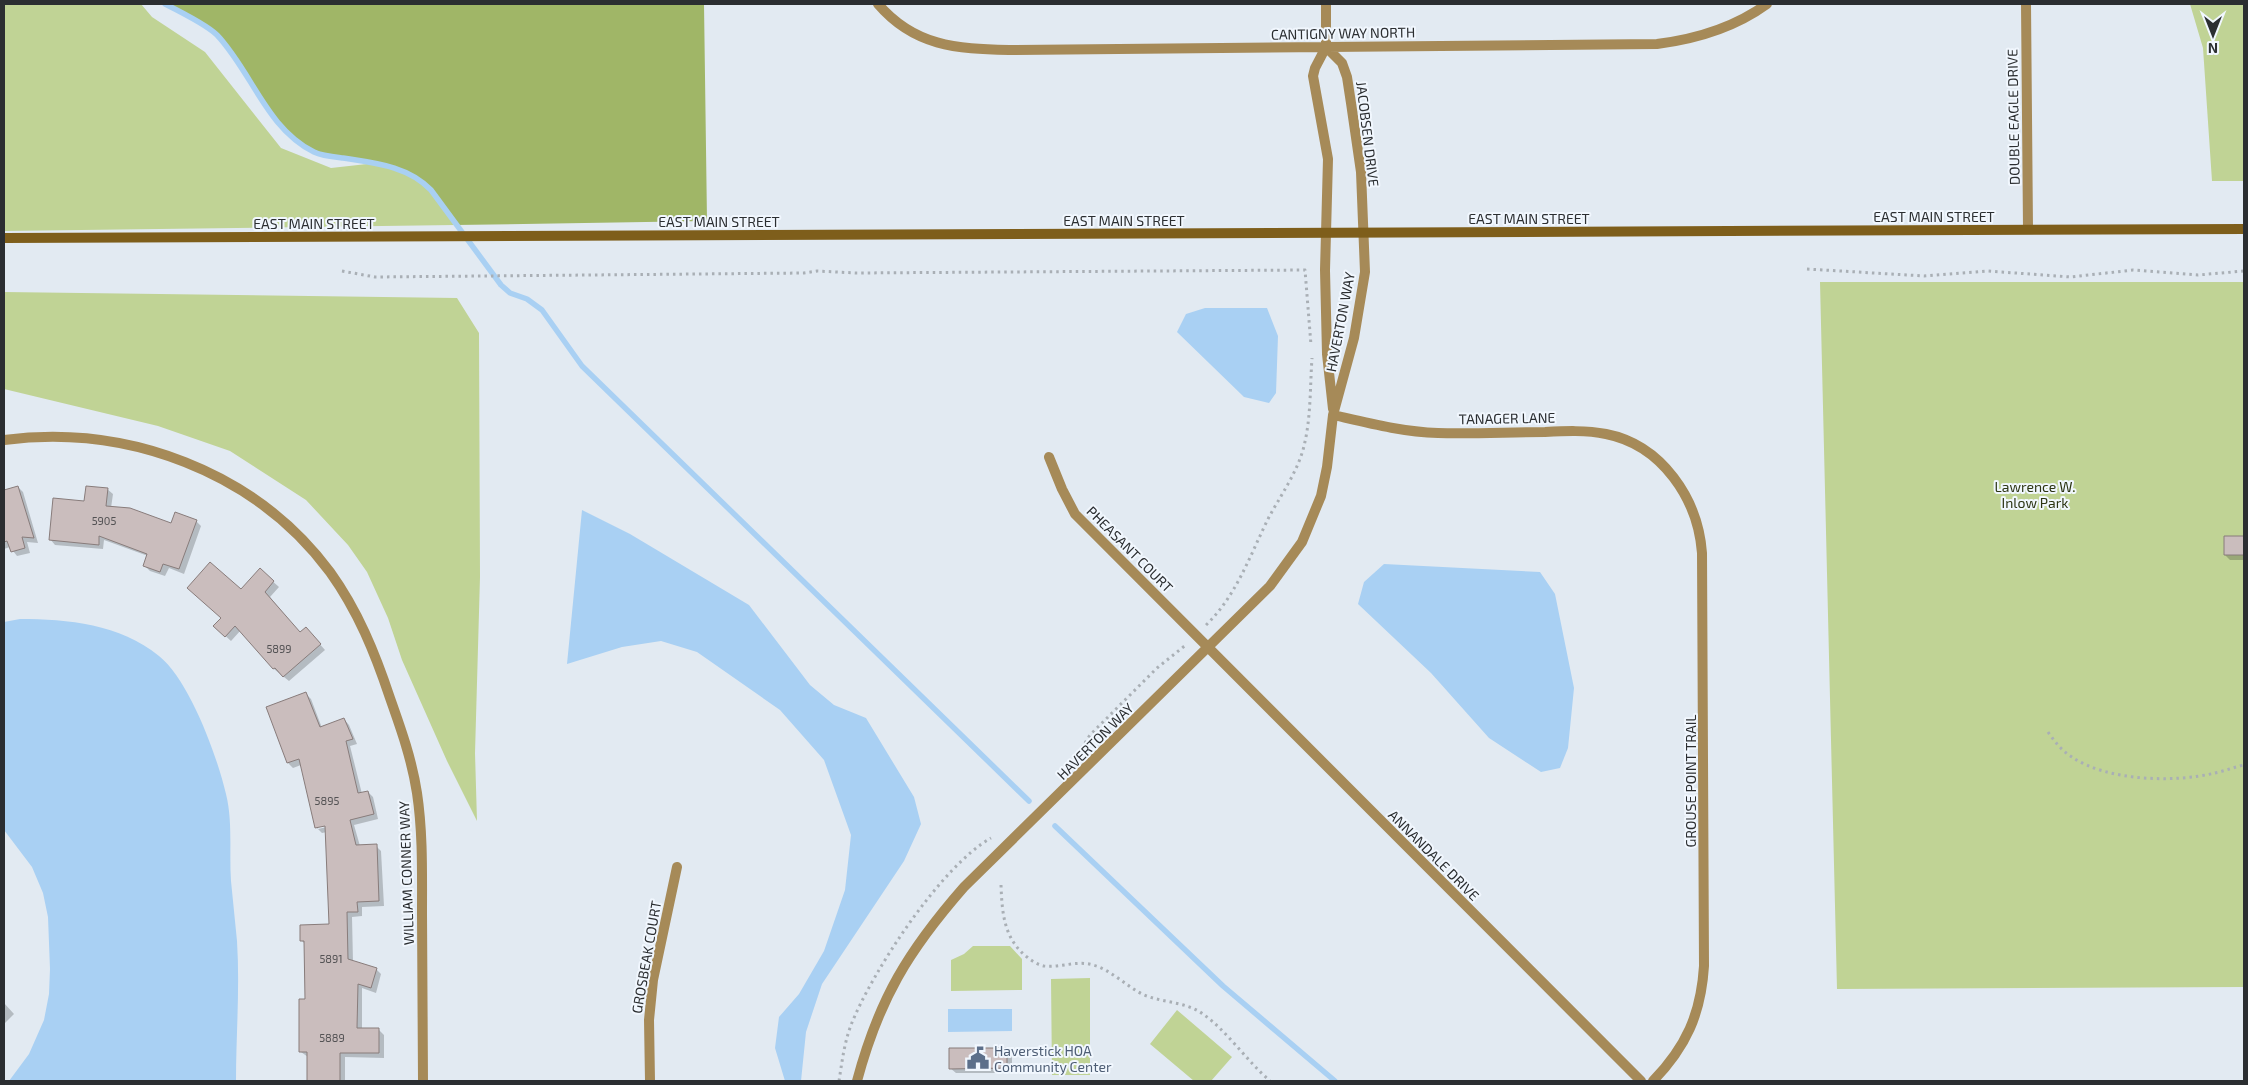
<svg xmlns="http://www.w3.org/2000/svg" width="2248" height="1085" viewBox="0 0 2248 1085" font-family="'Exo 2',sans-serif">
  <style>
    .green { fill: #c0d395 }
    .forest { fill: #a0b667 }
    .water { fill: #a9d0f3 }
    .shadow { fill: #0003; fill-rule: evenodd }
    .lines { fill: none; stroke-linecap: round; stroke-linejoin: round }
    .stream { stroke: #a9d0f3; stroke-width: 5.5 }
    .building { fill: #cabdbd; stroke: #887c7b }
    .path { stroke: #a9afb5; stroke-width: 3; stroke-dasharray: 2.5 4; stroke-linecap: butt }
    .minor { stroke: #a68a58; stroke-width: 10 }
    .secondary { stroke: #7e5e1b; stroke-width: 10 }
    .labels { text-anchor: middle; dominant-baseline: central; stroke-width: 4; stroke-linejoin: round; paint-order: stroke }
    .number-label { font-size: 11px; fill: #535254 }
    .street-label { font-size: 14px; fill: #2b2e31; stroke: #f1f7fe }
    .park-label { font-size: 14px; fill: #2c3513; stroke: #f1f7fe }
    .service-label { font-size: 14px; fill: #4e5e75; stroke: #f1f7fe; text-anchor: start }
  </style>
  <rect width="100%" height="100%" fill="#e2eaf2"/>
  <path class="green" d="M4 4H141L152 17 205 52 281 148 331 168 376 163 407 172 421 180 431 190 455 225 4 231Z
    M2190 4H2244V181H2212L2203 48Z
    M1820 282H2244V987L1837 989Z
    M4 292 457 298 479 333 480 577 475 753 477 821 447 761 402 660 388 618 367 572 348 545 306 500 230 451 158 426 4 389Z
    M973 946H1010L1022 959V990L951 991V960L964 954Z
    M1090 978V1075H1052L1051 979Z
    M1177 1010 1232 1057 1211 1081H1194L1150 1044Z"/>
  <path class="forest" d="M164 4H704L707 221 455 225C446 212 437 196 426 185 396 155 340 166 304 145 265 122 246 69 217 35 208 25 178 11 164 4Z"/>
  <path class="water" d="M1205 308H1267L1278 336 1276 393 1269 403 1244 397 1177 332 1186 314Z
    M582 510 630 534 749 605 810 685 834 705 866 718 914 797 921 824 904 861 822 984 806 1032 801 1081H785L775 1048 779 1017 799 994 824 951 845 890 851 835 824 760 780 710 697 652 661 641 622 647 567 664Z
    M1384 564 1540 572 1555 594 1574 688 1568 748 1560 768 1541 772 1489 738 1431 673 1358 604 1364 582Z
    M20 619C68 619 120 624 159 656 190 681 217 756 226 794 233 822 229 853 231 881 233 901 235 921 237 941 240 988 236 1035 236 1081H9L29 1054 44 1020 49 994 50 969 48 917 43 893 32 867 4 830V622Z
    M948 1009H1012V1031L948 1032Z"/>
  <path class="shadow" d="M18 487 23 492 38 543 27 542 30 553 17 556 10 547 4 549V491Z
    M107 489 113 494 111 508 172 525 196 521 201 526 184 574 169 568 165 576 150 571 144 565 148 556 104 540 103 549 55 545 50 539 85 503Z
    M2225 537H2244V560H2230L2225 555Z
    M260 570 279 587 270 597 300 634H311L325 650 289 681 274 669 241 630 231 641 220 631 241 591Z
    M306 694 311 699 322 728 344 719 349 725 357 744 350 746 362 794 368 792 373 797 378 819 354 825 360 846H376L381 851 384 906 362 907V916L352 917 353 962 376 969 381 974 376 993 362 988V1030H379L384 1035V1058L345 1057V1081H308V1057L301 1052 306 1001 305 944 301 940 331 926 327 832 322 833 317 828 301 765 293 768 288 763 267 708ZM331 823V826L318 829V826Z
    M4 1003 14 1014 4 1024Z
    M1007 1049 1012 1054V1073H956L950 1068Z"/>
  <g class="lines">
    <path class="stream" d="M165 4C179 11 207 25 217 35 252 72 266 128 314 152 322 156 334 157 343 158 375 163 408 166 431 190L501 285 510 293 527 299 542 310 582 366 1029 801
      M1055 826 1223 986 1335 1081"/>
  </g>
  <path class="building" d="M18 486 34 538 22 537 25 548 11 552 7 541 4 542V490Z
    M86 486 108 488 106 506 130 508 171 523 175 512 197 520 179 569 163 564 160 572 143 566 147 554 99 536V545L49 540 53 498 84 501Z
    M2224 536H2244V555H2224Z
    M210 562 241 589 260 568 274 581 265 592 300 632 306 627 321 644 283 677 275 668 273 669 235 626 225 637 213 626 221 618 187 588Z
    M306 692 320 727 344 718 353 739 346 741 358 793 368 791 374 814 350 820 356 845 377 844 379 901 357 902 358 912H347L348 959 377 968 371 988 358 984 357 1028H379V1053H340V1081H307V1052H299V999H305L304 941H300V925L329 924 325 826 315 828 299 759 287 763 266 707Z
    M949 1048H1007V1068L949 1069Z"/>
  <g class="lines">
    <path class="path" d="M1807 269 1924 276 1988 271 2071 277 2133 270 2198 275 2244 271
      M342 271 375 277 804 273 817 271 856 273 1305 270 1311 345
      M1206 625C1237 595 1250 555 1269 517 1281 495 1298 471 1304 446 1311 418 1310 387 1312 358
      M2048 732C2055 742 2062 751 2072 757 2107 781 2174 783 2215 773 2225 771 2234 767 2244 765
      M1078 754 1090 735 1157 668 1187 644
      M1001 885C1002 913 1004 939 1027 957 1032 961 1038 965 1044 966 1060 968 1077 960 1093 965 1111 970 1125 985 1142 994 1161 1003 1185 1001 1203 1014 1227 1031 1247 1061 1270 1081
      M839 1081C842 1062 844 1044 851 1025 872 972 941 866 991 838"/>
    <path class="minor" d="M878 4C914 46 956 49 1009 50L1657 44C1697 39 1734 28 1767 4
      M1326 4V47L1315 68 1313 76 1328 159 1325 270 1327 354 1333 409
      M2026 4 2028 229
      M1333 415C1368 423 1403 432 1438 433 1474 434 1510 432 1545 432 1565 431 1586 430 1606 434 1662 445 1698 499 1702 553L1704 966C1701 1014 1686 1047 1653 1081
      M4 440C127 424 255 471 330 572 358 611 375 653 390 698 401 729 412 760 417 793 423 833 422 874 422 914 422 970 423 1026 423 1081
      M1049 457 1062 489 1075 514 1641 1081
      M650 1081 649 1020 653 980 677 867
      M857 1081C879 999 908 951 964 887L1270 586 1302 542 1321 496 1327 467 1333 415 1354 338 1365 272 1361 172 1351 103 1347 77 1342 63 1326 47"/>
    <path class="secondary" d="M4 238 2244 229"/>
  </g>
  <defs>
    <symbol id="civic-bare" viewBox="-9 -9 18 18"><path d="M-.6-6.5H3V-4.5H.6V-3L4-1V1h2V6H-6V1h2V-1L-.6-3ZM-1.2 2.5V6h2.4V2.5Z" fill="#5c6f8a" stroke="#f1f7fe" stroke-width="2.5" paint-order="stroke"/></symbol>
  </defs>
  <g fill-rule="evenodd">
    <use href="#civic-bare" x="962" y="1042" width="32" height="32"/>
  </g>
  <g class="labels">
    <g class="number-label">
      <text x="104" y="520">5905</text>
      <text x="279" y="648">5899</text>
      <text x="327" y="800">5895</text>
      <text x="331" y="958">5891</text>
      <text x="332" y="1037">5889</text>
    </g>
    <g class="street-label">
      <text transform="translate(1343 33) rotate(-1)">CANTIGNY WAY NORTH</text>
      <text transform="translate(2013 117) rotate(-91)">DOUBLE EAGLE DRIVE</text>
      <text transform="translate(1368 134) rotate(83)">JACOBSEN DRIVE</text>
      <text x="1934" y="216">EAST MAIN STREET</text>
      <text x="1529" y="218">EAST MAIN STREET</text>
      <text x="1124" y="220">EAST MAIN STREET</text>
      <text x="719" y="221">EAST MAIN STREET</text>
      <text x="314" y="223">EAST MAIN STREET</text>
      <text transform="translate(1340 322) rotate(-79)">HAVERTON WAY</text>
      <text transform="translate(1507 418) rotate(-1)">TANAGER LANE</text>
      <text transform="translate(1130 549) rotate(45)">PHEASANT COURT</text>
      <text transform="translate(1095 741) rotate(-45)">HAVERTON WAY</text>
      <text transform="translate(1690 781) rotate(-90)">GROUSE POINT TRAIL</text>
      <text transform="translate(1434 855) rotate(45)">ANNANDALE DRIVE</text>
      <text transform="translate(406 873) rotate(-92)">WILLIAM CONNER WAY</text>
      <text transform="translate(646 957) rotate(-80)">GROSBEAK COURT</text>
    </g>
    <g class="park-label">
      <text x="2035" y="486">Lawrence W.<tspan x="2035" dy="16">Inlow Park</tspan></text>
    </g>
    <g class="service-label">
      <text x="994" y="1050">Haverstick HOA<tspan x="994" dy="16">Community Center</tspan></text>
    </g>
  </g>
  <rect width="2248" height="1085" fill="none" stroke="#2b2e31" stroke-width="10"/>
  <g transform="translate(2213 35) rotate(180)" stroke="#f1f7fe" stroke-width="4" paint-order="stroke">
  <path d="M0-4L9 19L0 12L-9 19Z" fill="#2b2e31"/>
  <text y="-8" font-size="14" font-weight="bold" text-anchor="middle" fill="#2b2e31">N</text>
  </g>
</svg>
